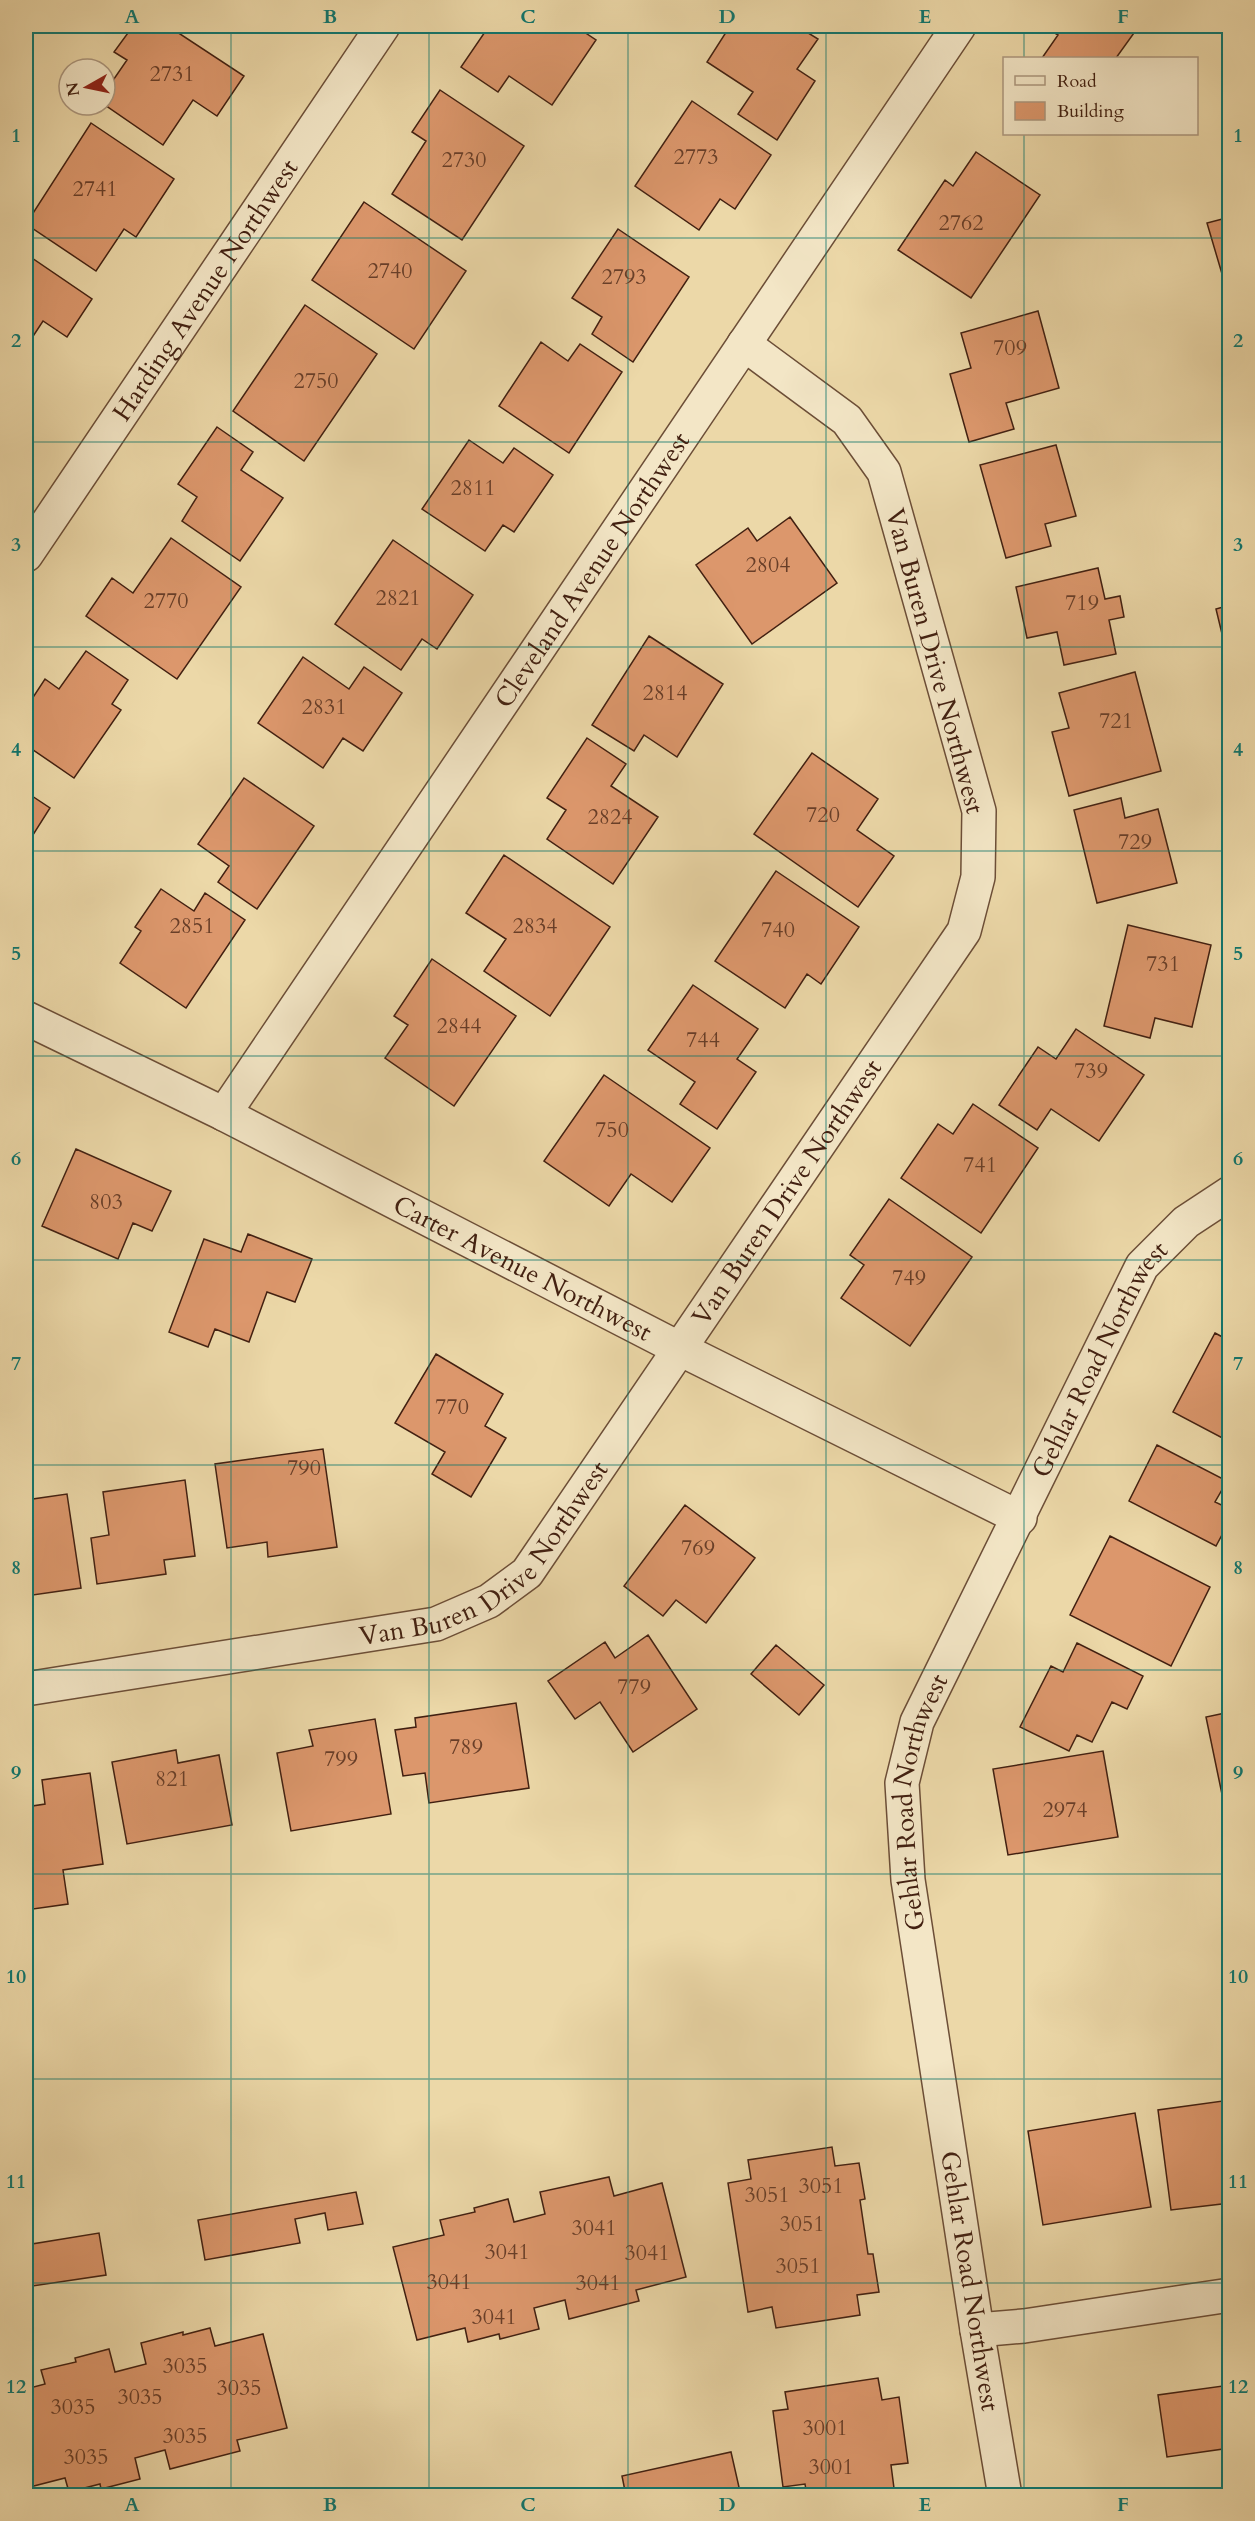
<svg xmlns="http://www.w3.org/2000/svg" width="1255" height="2521" viewBox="0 0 1255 2521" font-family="Cardo,serif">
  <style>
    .building { fill: #dc976c; stroke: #422011; stroke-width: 1.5 }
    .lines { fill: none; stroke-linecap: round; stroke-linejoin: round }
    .street-casing { stroke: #6c4e37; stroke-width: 36 }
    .street { stroke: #f3e6c6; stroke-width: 33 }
    .grid { fill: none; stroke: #0f766e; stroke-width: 1.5; stroke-opacity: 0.55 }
    .labels { text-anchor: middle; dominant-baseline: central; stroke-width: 4.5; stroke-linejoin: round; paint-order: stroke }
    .number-label { font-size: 22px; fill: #683e28 }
    .street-label { font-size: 26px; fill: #422011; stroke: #f3e6c6 }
    .neatline { fill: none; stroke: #0f766e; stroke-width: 2 }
    .grid-label { font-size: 20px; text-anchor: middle; font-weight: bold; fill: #0f766e }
  </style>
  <rect width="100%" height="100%" fill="#ecd8a8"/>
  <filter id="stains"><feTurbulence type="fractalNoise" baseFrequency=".00333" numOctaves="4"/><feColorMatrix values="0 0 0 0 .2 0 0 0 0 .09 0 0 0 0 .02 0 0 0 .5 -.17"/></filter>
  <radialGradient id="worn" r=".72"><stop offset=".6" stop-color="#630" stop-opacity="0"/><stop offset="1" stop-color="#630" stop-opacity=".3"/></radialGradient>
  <path class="building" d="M133 26H168L244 76 217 116 193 100 163 145 105 105V92L127 60 114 52Z
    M489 26H575L596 40 552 105 509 76 498 92 461 67Z
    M730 26H797L818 39 797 69 815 81 777 140 738 114 753 92 707 62Z
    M1053 26H1139L1116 58H1042L1058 35 1050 30Z
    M440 90 524 146 462 240 392 194 426 141 412 132Z
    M692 101 771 155 735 209 720 199 699 230 635 186Z
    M91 123 174 179 136 237 124 229 96 271 26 224Z
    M976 152 1040 195 971 298 898 250 945 180 953 186Z
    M364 202 466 271 414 349 312 280Z
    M1230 217V301L1207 223Z
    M618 229 689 277 633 362 592 334 602 317 572 298Z
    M26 254 92 299 67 337 43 321 26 347Z
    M305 305 377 354 304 461 233 411Z
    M1038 311 1059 388 1006 403 1014 429 969 442 950 374 971 368 961 333Z
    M541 342 568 361 580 344 622 372 569 453 499 406Z
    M217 427 253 452 241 470 283 498 240 561 182 521 197 497 178 484Z
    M469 440 503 463 514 448 553 475 514 532 503 525 485 551 422 509Z
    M1056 445 1076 516 1045 524 1051 546 1006 558 980 465Z
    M790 517 837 583 752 644 696 565 748 528 757 541Z
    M171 538 241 587 177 679 86 616 112 578 133 593Z
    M393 540 473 595 437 649 422 639 401 670 335 624Z
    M1098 568 1105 599 1120 596 1124 617 1109 620 1116 654 1064 665 1057 632 1027 638 1016 587Z
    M1230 605V667L1216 609Z
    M649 636 723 684 677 757 644 735 634 751 592 725Z
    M86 651 128 680 112 704 121 710 74 778 26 745V708L45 679 59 689Z
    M303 657 349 689 364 667 402 693 363 751 343 738 323 768 258 723Z
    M1135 672 1161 771 1069 796 1052 732 1069 728 1059 693Z
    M587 738 626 764 611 786 658 817 613 884 547 839 566 810 547 798Z
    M812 753 878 799 857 830 894 856 858 907 754 834Z
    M244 778 314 826 257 909 218 882 229 866 198 844Z
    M26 792 50 808 26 846Z
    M1121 798 1125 818 1158 809 1177 883 1097 903 1074 810Z
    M504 855 610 927 550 1016 484 971 506 939 466 913Z
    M776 871 859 927 821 984 807 974 785 1008 715 961Z
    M161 889 194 911 205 893 245 920 186 1008 120 963 141 931 135 927Z
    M1128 925 1211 945 1192 1027 1155 1018 1150 1038 1104 1026Z
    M432 959 516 1016 454 1106 385 1058 408 1025 394 1016Z
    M693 985 758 1029 737 1059 756 1072 717 1129 680 1104 695 1082 648 1050Z
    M1076 1029 1144 1075 1099 1141 1051 1109 1037 1130 999 1105 1038 1047 1056 1059Z
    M604 1075 710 1148 672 1202 631 1174 609 1206 544 1161Z
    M973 1104 1038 1148 981 1233 901 1178 938 1124 953 1134Z
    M76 1149 171 1191 152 1231 133 1223 118 1259 42 1226Z
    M889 1199 972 1257 910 1346 841 1298 864 1265 850 1255Z
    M248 1234 312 1259 295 1302 267 1292 249 1342 215 1329 208 1347 169 1332 204 1239 241 1252Z
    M1215 1333 1230 1341V1442L1173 1412Z
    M26 1348 32 1350 26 1377Z
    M436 1354 503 1394 485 1426 506 1438 471 1497 432 1474 445 1452 395 1423Z
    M1157 1445 1227 1481 1215 1502 1230 1509V1520L1216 1546 1129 1501Z
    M323 1449 337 1547 268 1557 267 1542 227 1548 215 1464Z
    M185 1480 195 1556 164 1560 166 1574 97 1584 91 1538 109 1535 103 1492Z
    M67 1494 81 1588 26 1596V1500Z
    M685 1505 755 1558 706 1623 676 1600 663 1616 624 1586Z
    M1110 1536 1210 1587 1171 1666 1070 1615Z
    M648 1635 697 1709 633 1752 600 1702 575 1719 548 1681 605 1642 615 1658Z
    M1077 1643 1143 1676 1127 1709 1112 1702 1092 1742 1077 1735 1069 1751 1020 1727 1051 1666 1063 1672Z
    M776 1645 824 1685 799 1715 751 1674Z
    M516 1703 529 1788 429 1803 425 1773 403 1776 395 1730 416 1727 415 1718Z
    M1230 1712V1833L1206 1717Z
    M375 1719 391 1814 291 1831 277 1753 313 1746 309 1730Z
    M176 1750 178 1763 219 1755 232 1825 127 1844 112 1762Z
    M1103 1751 1118 1837 1008 1855 993 1769Z
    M90 1773 103 1864 63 1870 68 1904 26 1910V1807L45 1804 42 1780Z
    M1230 2100V2203L1171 2210 1158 2110Z
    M1135 2113 1151 2207 1043 2225 1028 2131Z
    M832 2147 835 2166 859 2163 865 2199 860 2200 868 2254H873L879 2292 857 2295 860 2315 776 2328 772 2307 748 2312 728 2183 751 2179 748 2160Z
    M609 2177 614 2196 662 2183 686 2277 636 2290 639 2301 569 2319 565 2300 534 2308 539 2329 500 2339 499 2334 468 2342 465 2328 417 2340 393 2247 444 2235 440 2220 475 2212 474 2208 508 2199 514 2222 545 2214 540 2192Z
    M356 2192 363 2224 328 2230 325 2213 295 2219 300 2243 205 2260 198 2220Z
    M99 2233 106 2275 26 2287V2245Z
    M210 2328 215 2346 263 2334 287 2428 237 2440 240 2451 170 2469 165 2450 135 2458 140 2479 101 2489 100 2484 69 2492 65 2478 26 2488V2389L45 2384 41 2370 76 2362 75 2358 109 2349 115 2372 146 2364 141 2343 183 2332V2335Z
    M878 2378 882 2400 899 2397 908 2463 891 2465 895 2496H807L805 2484 783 2487 773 2411 788 2409 785 2392Z
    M1230 2385V2448L1167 2457 1158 2395Z
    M731 2452 741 2496H626L622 2476Z"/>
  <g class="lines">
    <defs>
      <g id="street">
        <path id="s1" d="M26 555 383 26"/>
        <path id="s2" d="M26 1018 224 1114 680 1349 1020 1518"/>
        <path id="s3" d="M224 1114 959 26"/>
        <path id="s4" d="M26 1689 436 1624 489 1601 527 1573 964 931 978 877 979 811 884 472 847 420 744 344"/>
        <path d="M977 2330 1024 2326 1230 2295"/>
        <path id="s5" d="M1005 2496 977 2330 908 1880 902 1783 917 1722 1142 1266 1186 1222 1230 1193"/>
      </g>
    </defs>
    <use href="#street" class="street-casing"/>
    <use href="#street" class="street"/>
  </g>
  <path class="grid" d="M231 26V2496M429 26V2496M628 26V2496M826 26V2496M1024 26V58M1024 134V2496M26 238H1230M26 442H1230M26 647H1230M26 851H1230M26 1056H1230M26 1260H1230M26 1465H1230M26 1670H1230M26 1874H1230M26 2079H1230M26 2283H1230"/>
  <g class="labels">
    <g class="number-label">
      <text x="172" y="74">2731</text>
      <text x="696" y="157">2773</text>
      <text x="464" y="160">2730</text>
      <text x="95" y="189">2741</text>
      <text x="961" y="223">2762</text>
      <text x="390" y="271">2740</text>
      <text x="624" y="277">2793</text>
      <text x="1010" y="348">709</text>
      <text x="316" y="381">2750</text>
      <text x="473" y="488">2811</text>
      <text x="768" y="565">2804</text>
      <text x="398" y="598">2821</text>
      <text x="166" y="601">2770</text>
      <text x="1082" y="603">719</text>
      <text x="665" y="693">2814</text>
      <text x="324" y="707">2831</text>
      <text x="1116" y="721">721</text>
      <text x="823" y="815">720</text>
      <text x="610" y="817">2824</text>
      <text x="1135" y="842">729</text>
      <text x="192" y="926">2851</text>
      <text x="535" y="926">2834</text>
      <text x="778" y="930">740</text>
      <text x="1163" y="964">731</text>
      <text x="459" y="1026">2844</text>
      <text x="703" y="1040">744</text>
      <text x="1091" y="1071">739</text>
      <text x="612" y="1130">750</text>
      <text x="980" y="1165">741</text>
      <text x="106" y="1202">803</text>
      <text x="909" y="1278">749</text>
      <text x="452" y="1407">770</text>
      <text x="304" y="1468">790</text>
      <text x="698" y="1548">769</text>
      <text x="634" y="1687">779</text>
      <text x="466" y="1747">789</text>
      <text x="341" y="1759">799</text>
      <text x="172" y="1779">821</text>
      <text x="1065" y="1810">2974</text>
      <text x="821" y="2186">3051</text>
      <text x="767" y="2195">3051</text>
      <text x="802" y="2224">3051</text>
      <text x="594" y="2228">3041</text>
      <text x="507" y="2252">3041</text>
      <text x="647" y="2253">3041</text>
      <text x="798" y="2266">3051</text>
      <text x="449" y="2282">3041</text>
      <text x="598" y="2283">3041</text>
      <text x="494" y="2317">3041</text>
      <text x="185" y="2366">3035</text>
      <text x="239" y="2388">3035</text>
      <text x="140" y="2397">3035</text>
      <text x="73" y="2407">3035</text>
      <text x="825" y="2428">3001</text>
      <text x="185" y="2436">3035</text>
      <text x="86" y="2457">3035</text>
      <text x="831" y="2467">3001</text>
    </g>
    <g class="street-label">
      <text stroke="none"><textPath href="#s1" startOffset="320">Harding Avenue Northwest</textPath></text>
      <text stroke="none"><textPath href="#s3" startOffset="657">Cleveland Avenue Northwest</textPath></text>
      <text transform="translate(935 661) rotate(75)">Van Buren Drive Northwest</text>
      <text stroke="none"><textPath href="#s4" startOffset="981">Van Buren Drive Northwest</textPath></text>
      <text stroke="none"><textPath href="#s2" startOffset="556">Carter Avenue Northwest</textPath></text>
      <text stroke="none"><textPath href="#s5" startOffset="1190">Gehlar Road Northwest</textPath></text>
      <text stroke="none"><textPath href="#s4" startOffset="495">Van Buren Drive Northwest</textPath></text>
      <text stroke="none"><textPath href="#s5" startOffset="704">Gehlar Road Northwest</textPath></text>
      <text transform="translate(970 2281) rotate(81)">Gehlar Road Northwest</text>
    </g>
  </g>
  <rect width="1255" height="2521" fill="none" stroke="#ecd8a8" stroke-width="66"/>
  <rect x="1003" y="57" width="195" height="78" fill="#f3e6c6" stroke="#ac977e" stroke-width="1.5"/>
  <rect x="1015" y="76" width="30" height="9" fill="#f3e6c6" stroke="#ac977e" stroke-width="1.5"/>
  <text x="1057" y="87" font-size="18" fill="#422011">Road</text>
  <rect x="1015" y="102" width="30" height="18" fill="#dc976c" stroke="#ac977e" stroke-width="1.5"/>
  <text x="1057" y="117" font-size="18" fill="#422011">Building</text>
  <g transform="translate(87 87) rotate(261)"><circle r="28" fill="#f3e6c6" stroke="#ac977e" stroke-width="1.5"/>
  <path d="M0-4.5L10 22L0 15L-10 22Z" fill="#8f2418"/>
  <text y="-9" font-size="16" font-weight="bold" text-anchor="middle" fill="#422011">N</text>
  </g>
  <rect x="33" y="33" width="1189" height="2455" class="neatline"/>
  <g class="grid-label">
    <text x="132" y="23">A</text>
    <text x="330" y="23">B</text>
    <text x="528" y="23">C</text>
    <text x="727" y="23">D</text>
    <text x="925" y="23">E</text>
    <text x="1123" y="23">F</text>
    <text x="16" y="142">1</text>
    <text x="1238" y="142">1</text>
    <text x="16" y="347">2</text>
    <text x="1238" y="347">2</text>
    <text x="16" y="551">3</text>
    <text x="1238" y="551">3</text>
    <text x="16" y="756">4</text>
    <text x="1238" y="756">4</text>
    <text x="16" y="960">5</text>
    <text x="1238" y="960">5</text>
    <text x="16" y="1165">6</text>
    <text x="1238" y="1165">6</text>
    <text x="16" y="1370">7</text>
    <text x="1238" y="1370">7</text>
    <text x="16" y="1574">8</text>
    <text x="1238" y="1574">8</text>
    <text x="16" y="1779">9</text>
    <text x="1238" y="1779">9</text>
    <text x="16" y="1983">10</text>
    <text x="1238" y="1983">10</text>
    <text x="16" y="2188">11</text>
    <text x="1238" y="2188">11</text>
    <text x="16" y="2393">12</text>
    <text x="1238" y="2393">12</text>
    <text x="132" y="2511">A</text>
    <text x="330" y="2511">B</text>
    <text x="528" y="2511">C</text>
    <text x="727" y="2511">D</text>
    <text x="925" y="2511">E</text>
    <text x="1123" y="2511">F</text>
  </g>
  <rect width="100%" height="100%" filter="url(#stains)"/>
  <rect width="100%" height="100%" fill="url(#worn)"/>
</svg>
